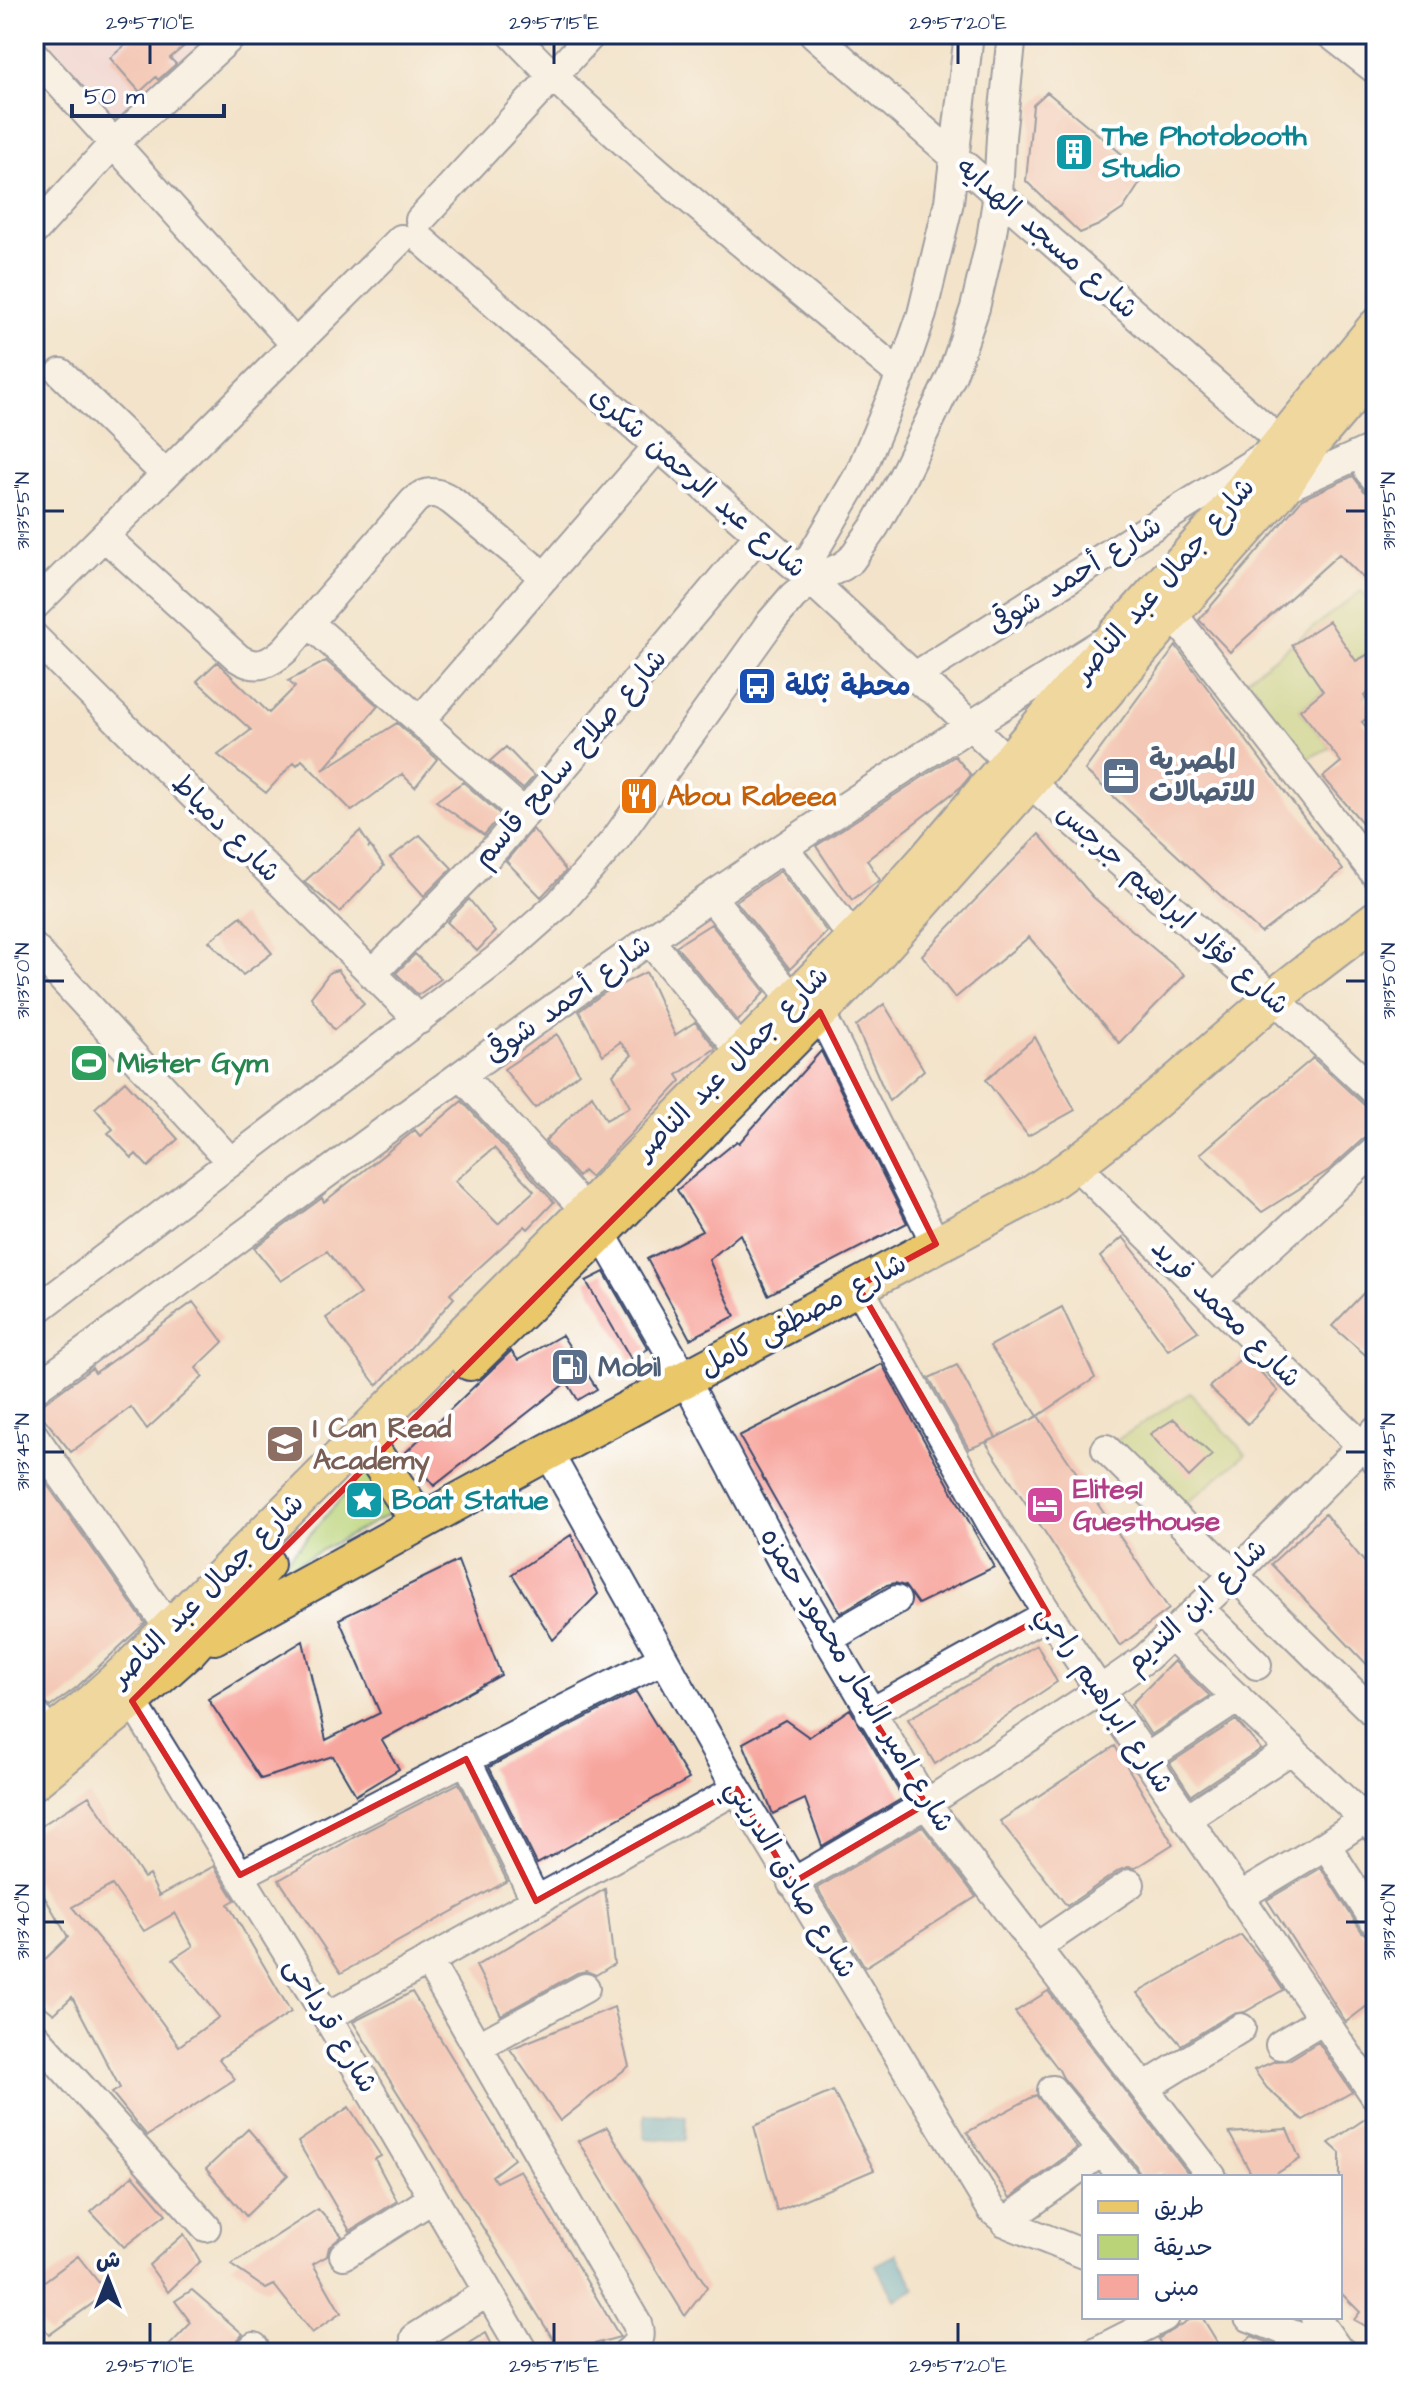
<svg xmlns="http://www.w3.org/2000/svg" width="1410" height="2387" viewBox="0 0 1410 2387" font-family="'Architects Daughter','Playpen Sans Arabic',sans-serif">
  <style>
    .built { fill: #f2cfe1 }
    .green { fill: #bad378; stroke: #6a816b; stroke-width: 2 }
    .water { fill: #4aa7c9; stroke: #326b94; stroke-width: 2 }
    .building { fill: #f7a69e; fill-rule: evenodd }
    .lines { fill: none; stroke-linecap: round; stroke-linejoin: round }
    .minor-casing { stroke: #3b4a6e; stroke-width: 32 }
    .major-casing { stroke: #3b4a6e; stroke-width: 40 }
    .minor { stroke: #fff; stroke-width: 28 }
    .major { stroke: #eac769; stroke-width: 36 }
    .marked { fill: none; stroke: #d62828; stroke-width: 6; stroke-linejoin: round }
    .ticks { fill: none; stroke: #1b2f5e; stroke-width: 3 }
    .labels { text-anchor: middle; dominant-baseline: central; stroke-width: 8; stroke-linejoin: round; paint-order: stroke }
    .culture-label { font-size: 28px; font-weight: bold; fill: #0d838f; stroke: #fff; text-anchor: start }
    .street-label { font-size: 28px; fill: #1b2f5e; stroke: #fff }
    .transit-label { font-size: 28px; font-weight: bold; fill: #164399; stroke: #fff; text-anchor: start }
    .service-label { font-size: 28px; font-weight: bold; fill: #4e5e75; stroke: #fff; text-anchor: start }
    .food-label { font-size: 28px; font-weight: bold; fill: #c56008; stroke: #fff; text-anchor: start }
    .leisure-label { font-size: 28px; font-weight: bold; fill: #27864d; stroke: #fff; text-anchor: start }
    .education-label { font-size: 28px; font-weight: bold; fill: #785e54; stroke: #fff; text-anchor: start }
    .hotel-label { font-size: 28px; font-weight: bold; fill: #b23c85; stroke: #fff; text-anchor: start }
    .neatline { fill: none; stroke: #1b2f5e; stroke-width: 3 }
    .ticks-label { font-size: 20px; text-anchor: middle; fill: #1b2f5e }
  </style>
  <rect width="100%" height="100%" fill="#fff"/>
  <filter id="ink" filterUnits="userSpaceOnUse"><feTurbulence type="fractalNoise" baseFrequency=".0125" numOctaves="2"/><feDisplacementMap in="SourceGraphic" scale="16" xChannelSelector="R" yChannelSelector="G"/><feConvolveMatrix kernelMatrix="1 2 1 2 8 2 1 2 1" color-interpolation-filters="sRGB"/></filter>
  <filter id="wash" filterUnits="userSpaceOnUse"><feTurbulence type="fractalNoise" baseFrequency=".006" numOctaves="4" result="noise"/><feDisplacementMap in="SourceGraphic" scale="32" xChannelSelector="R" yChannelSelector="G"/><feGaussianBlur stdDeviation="1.8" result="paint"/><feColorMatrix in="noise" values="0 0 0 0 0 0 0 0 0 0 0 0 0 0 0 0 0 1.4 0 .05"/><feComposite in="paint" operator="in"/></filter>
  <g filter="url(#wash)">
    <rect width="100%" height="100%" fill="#f3e3ca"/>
    <path class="built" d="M39 34H213L109 122Z"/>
    <path class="green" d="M1361 591 1376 607V647L1354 663 1375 687 1365 697 1345 673 1300 710 1330 748 1300 762 1241 683Z
      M1190 1393 1246 1454 1179 1510 1111 1444Z
      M368 1468 403 1507 273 1576Z"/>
    <path class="water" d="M645 2114 686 2116 685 2141 644 2138Z
      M897 2254 916 2289 895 2300 876 2265Z"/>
    <g id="blocks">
      <path class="building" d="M138 34H180L188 43 170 58 176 64 158 80 156 77 140 92 110 58Z
        M1047 92 1146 174 1123 209 1099 225 1080 233 1026 181 1033 105Z
        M1353 476 1364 491 1376 496V591L1339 554 1230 652 1199 620 1302 499Z
        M1329 621 1356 661 1376 650V686L1364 696 1376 711 1362 722 1376 739V839L1323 777 1341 762 1300 710 1323 691 1292 645Z
        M1176 646 1343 870 1261 933 1085 770Z
        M326 661 378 706 323 770 397 723 437 759 415 787 402 774 352 811 302 760 297 765 294 762 266 793 218 755 251 730 197 681 217 662 269 713 295 687 288 681Z
        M506 747 534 776 523 789 490 761Z
        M955 756 971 775 962 786 867 860 880 880 852 900 816 846Z
        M463 782 501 815 484 835 436 801Z
        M533 829 566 871 541 897 506 861Z
        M360 831 370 846 368 848 371 847 384 866 340 912 304 882Z
        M1039 834 1093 897 1185 975 1119 1043 1029 937 955 998 922 955Z
        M420 835 452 868 424 896 390 858Z
        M780 871 827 932 790 969 736 901Z
        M469 899 495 932 477 951 447 922Z
        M241 916 272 953 243 975 209 941Z
        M711 924 765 992 738 1021 676 946Z
        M415 954 441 979 418 995 396 973Z
        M338 970 364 1004 334 1030 311 997 330 972Z
        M646 972 675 1035 695 1022 716 1048 677 1075 681 1081 590 1177 583 1171 578 1177 545 1141 592 1095 606 1120 630 1107 613 1074 632 1055 620 1042 603 1055 579 1011 604 993Z
        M884 1004 924 1070 889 1101 856 1026Z
        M557 1034 579 1073 535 1108 504 1069Z
        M1035 1037 1075 1110 1028 1136 986 1080Z
        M821 1051 907 1223 768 1295 740 1234 709 1260 735 1316 690 1339 647 1259 702 1231 677 1190 737 1141 739 1143Z
        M1313 1058 1364 1105 1376 1110V1133L1365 1137 1329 1170 1262 1212 1200 1154Z
        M125 1081 178 1139 148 1167 136 1154 132 1158 108 1133 113 1129 95 1108Z
        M462 1101 554 1202 528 1229 525 1226 450 1294 454 1298 377 1386 326 1318 360 1294 327 1251 281 1281 254 1248 322 1198 324 1202 415 1130 420 1136ZM494 1148 534 1191 498 1224 455 1181Z
        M1123 1237 1198 1331 1168 1350 1100 1257Z
        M604 1272 648 1349 631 1359 586 1281Z
        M1376 1280V1364L1332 1326Z
        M193 1302 223 1342 196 1368 203 1377 147 1429 131 1407 71 1452 34 1406 44 1403 92 1368 95 1373Z
        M1062 1307 1095 1378 1038 1416 990 1346Z
        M562 1335 597 1389 578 1400 567 1382 434 1486 406 1452 511 1351 518 1360Z
        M1245 1355 1278 1391 1248 1424 1209 1387Z
        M882 1364 994 1567 918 1604 905 1586 895 1583 887 1585 840 1613 739 1436Z
        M957 1365 996 1438 969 1449 929 1378Z
        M1038 1416 1169 1609 1120 1646 986 1443Z
        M1174 1419 1212 1455 1189 1477 1150 1434Z
        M34 1466 145 1623 77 1687 50 1707 39 1697 34 1689Z
        M1325 1514 1376 1576V1674L1271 1564Z
        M571 1535 598 1594 553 1640 512 1574Z
        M458 1561 501 1675 382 1740 399 1769 356 1795 333 1756 261 1779 208 1699 303 1641 326 1740 380 1713 339 1619Z
        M1037 1645 1057 1682 935 1764 908 1719Z
        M1174 1661 1210 1696 1151 1735 1131 1704Z
        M636 1692 689 1779 537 1864 489 1767Z
        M850 1709 903 1798 822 1846 805 1799 773 1814 743 1743 785 1720 809 1737Z
        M1236 1720 1261 1749 1191 1795 1170 1763Z
        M1115 1746 1173 1844 1135 1868 1128 1867 1120 1870 1067 1906 1000 1821Z
        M459 1783 507 1881 341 1973 279 1880 360 1834Z
        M89 1796 144 1878 149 1875 159 1896 214 1866 235 1900 228 1904 291 2012 219 2059 235 2079 147 2136 112 2093 120 2088 72 1997 54 2014 34 1998V1970L68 1937 34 1879V1832L47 1822ZM112 1885 144 1931 175 1913 193 1946 173 1959 219 2017 179 2046 115 1958 72 1907Z
        M922 1826 976 1897 865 1967 817 1888Z
        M1321 1868 1362 1932 1376 1942V1999L1346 2022 1267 1900Z
        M605 1889 614 1964 596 1975 586 1971 577 1973 501 2015 476 1966Z
        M1241 1935 1264 1962 1283 1990 1245 2012 1232 2014 1181 2045 1137 1993Z
        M1048 1991 1191 2177H1165L1161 2171 1148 2177H1140L1136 2166 1063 2078 1059 2070 1015 2012Z
        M412 1992 514 2159 492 2176 496 2182 520 2170 620 2337 562 2353 353 2022Z
        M614 2007 629 2066 560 2121 510 2049Z
        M1318 2042 1352 2092 1303 2120 1267 2088 1254 2070 1275 2061 1289 2060Z
        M833 2091 874 2170 777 2211 754 2126Z
        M1036 2095 1077 2148 1010 2198 967 2132Z
        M349 2107 381 2156 375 2159 397 2201 350 2231 298 2142Z
        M1374 2113 1376 2114V2332L1354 2320 1360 2312 1340 2292V2153L1329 2143Z
        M607 2127 707 2287 685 2316 578 2141Z
        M248 2129 288 2175 246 2216 206 2169Z
        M1287 2129 1300 2159 1271 2177H1253L1229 2133Z
        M133 2175 166 2214 124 2247 91 2212Z
        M318 2209 342 2236 329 2247 327 2256 313 2264 341 2313 312 2333 274 2285 266 2289 231 2265Z
        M184 2234 200 2261 168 2292 149 2265Z
        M78 2256 107 2293 49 2335 34 2314V2289Z
        M192 2290 243 2334 236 2342 231 2353H162L191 2323 175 2301Z
        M1193 2317H1202L1224 2353H1166L1158 2339Z
        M486 2333 496 2353H454Z
        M1252 2336 1279 2347 1285 2353H1233Z"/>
    </g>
  </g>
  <g filter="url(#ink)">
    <use href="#blocks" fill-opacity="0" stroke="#3b4a6e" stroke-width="2"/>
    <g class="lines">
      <defs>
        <path id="minor" d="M512 34C557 83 608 127 658 172 738 241 820 308 901 375
          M814 34 1281 442
          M1330 34 1376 70
          M34 55 295 344
          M420 220 592 34
          M34 231 114 143 234 34
          M424 242 802 572 923 684 936 692 1029 782 1274 998 1376 1093
          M61 373 165 474
          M1363 454 1369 471 1376 479
          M1278 491 1376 447
          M104 536 238 658C257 671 271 663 286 649L414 501C427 489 439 492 452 501L545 577
          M802 572 860 473 901 375 922 314 949 202 969 34
          M34 606 401 239
          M1172 613 1376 875
          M309 623 525 814
          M34 637 419 1020
          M915 676 1261 458
          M420 721 658 446
          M784 848 854 939
          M711 897 794 1001
          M650 941 742 1053
          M34 948 231 1162
          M372 974 498 845 759 535
          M820 1012 936 1244
          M462 1076 586 1211
          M1076 1165 1376 1460
          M601 1233 685 1379 783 1563 926 1804 1212 2177
          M858 1286 992 1525 1048 1614 1376 2097
          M1212 1299 1376 1150
          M34 1312 496 960 559 904 615 840 770 623 793 596 811 581 843 566 851 560 875 526 902 478 952 375 975 308 991 239 998 194 1001 137 1012 34
          M34 1389C259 1224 482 1056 711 897 838 809 969 726 1100 644
          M34 1436 169 1628
          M1106 1449 1376 1715
          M548 1452 737 1789 992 2210 1011 2225 1084 2254
          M1200 1609 1257 1665
          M1171 1635 1376 1830
          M827 1640 896 1600
          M132 1701 327 2017 524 2353
          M34 1713 50 1736
          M870 1713 1048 1614
          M466 1759 536 1901
          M1145 1759 1238 1698
          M1186 1819 1292 1749
          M1326 1845 1376 1923
          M240 1875 663 1659
          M792 1883 926 1804 1099 1691 1146 1658 1235 1574 1376 1431
          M1239 1897 1326 1845 1376 1811
          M1037 1947 1130 1884
          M428 1961 637 2324C641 2336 638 2345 627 2353
          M327 2017 737 1789
          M34 2035 206 2227
          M1280 2045 1323 2019
          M477 2047 585 1988
          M1145 2087 1241 2028
          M1052 2090 1123 2177
          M1005 2222 1102 2151
          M344 2255 433 2198
          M1249 2317 1344 2353
          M1315 2317 1339 2351
          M415 2338 488 2292
          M248 2353 254 2347
          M1093 2353 1164 2317"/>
        <path id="major" d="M470 1362 601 1233 872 959 1029 782 1172 613 1281 490 1311 444 1376 367
          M359 1438 374 1454 420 1522
          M214 1636 548 1452 1032 1194C1117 1139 1192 1068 1269 1002 1304 973 1341 946 1376 919
          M34 1748 91 1703 131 1667 586 1211 878 914 926 860 1118 633 1222 518 1248 483 1376 327
          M34 1781 132 1701 189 1650 266 1564"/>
      </defs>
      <use href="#minor" class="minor-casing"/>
      <use href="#major" class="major-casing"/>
      <use href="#minor" class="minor"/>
      <use href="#major" class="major"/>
    </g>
  </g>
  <path d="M0 0H1410V2387H0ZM820 1012 936 1244 858 1286 1048 1614 870 1713 926 1804 792 1883 737 1789 536 1901 466 1759 240 1875 132 1701Z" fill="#f3e3ca" fill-opacity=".55" fill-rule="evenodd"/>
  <path class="marked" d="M820 1012 936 1244 858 1286 1048 1614 870 1713 926 1804 792 1883 737 1789 536 1901 466 1759 240 1875 132 1701Z"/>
  <path class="ticks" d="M150 44V64M554 44V64M958 44V64M44 511H64M1346 511H1366M44 981H64M1346 981H1366M44 1452H64M1346 1452H1366M44 1922H64M1346 1922H1366M150 2323V2343M554 2323V2343M958 2323V2343"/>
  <defs>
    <symbol id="building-square" viewBox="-11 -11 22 22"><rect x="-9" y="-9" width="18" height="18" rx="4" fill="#0f9aa8" stroke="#fff"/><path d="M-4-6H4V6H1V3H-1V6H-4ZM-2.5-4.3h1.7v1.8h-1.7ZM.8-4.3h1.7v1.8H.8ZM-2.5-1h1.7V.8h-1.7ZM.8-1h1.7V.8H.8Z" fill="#fff"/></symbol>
    <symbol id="bus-square" viewBox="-11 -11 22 22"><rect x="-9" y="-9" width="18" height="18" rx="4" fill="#1a4fb4" stroke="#fff"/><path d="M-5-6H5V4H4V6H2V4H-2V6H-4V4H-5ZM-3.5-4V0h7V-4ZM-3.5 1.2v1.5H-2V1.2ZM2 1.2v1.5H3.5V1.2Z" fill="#fff"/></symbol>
    <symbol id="office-square" viewBox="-11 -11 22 22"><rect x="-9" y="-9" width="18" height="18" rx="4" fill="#5c6f8a" stroke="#fff"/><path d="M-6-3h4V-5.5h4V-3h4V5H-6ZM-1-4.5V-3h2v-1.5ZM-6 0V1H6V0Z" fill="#fff"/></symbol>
    <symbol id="restaurant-square" viewBox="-11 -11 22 22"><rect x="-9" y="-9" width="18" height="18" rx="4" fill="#e8710a" stroke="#fff"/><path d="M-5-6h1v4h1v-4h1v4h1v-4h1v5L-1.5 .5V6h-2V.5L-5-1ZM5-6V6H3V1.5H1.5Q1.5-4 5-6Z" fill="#fff"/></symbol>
    <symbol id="stadium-square" viewBox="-11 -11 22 22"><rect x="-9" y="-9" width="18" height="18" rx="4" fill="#2e9e5b" stroke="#fff"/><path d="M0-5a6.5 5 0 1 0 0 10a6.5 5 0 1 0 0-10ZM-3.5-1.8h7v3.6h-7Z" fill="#fff"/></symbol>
    <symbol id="fuel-square" viewBox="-11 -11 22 22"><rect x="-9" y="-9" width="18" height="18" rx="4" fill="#5c6f8a" stroke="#fff"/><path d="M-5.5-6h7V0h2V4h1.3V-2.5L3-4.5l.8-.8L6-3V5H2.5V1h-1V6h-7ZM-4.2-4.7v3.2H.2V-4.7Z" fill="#fff"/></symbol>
    <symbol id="school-square" viewBox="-11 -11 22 22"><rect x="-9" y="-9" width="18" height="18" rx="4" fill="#8d6e63" stroke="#fff"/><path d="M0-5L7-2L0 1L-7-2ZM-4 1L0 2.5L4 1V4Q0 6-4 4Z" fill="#fff"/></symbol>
    <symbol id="sight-square" viewBox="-11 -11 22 22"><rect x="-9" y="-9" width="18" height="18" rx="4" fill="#0f9aa8" stroke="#fff"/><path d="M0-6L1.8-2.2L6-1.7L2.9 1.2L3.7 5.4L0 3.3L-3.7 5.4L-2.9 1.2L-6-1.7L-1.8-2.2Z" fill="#fff"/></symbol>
    <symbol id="hotel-square" viewBox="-11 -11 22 22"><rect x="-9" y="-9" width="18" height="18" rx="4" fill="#d1479c" stroke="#fff"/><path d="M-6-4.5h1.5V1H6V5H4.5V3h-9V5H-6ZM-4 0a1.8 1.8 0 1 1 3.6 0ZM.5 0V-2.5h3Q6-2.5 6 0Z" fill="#fff"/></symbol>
  </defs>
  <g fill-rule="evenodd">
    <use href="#building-square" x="1052" y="130" width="44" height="44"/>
    <use href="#bus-square" x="735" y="664" width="44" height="44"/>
    <use href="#office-square" x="1099" y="754" width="44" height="44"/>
    <use href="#restaurant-square" x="617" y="774" width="44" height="44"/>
    <use href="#stadium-square" x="67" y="1041" width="44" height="44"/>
    <use href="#fuel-square" x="548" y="1345" width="44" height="44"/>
    <use href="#school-square" x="263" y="1422" width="44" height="44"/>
    <use href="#sight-square" x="342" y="1478" width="44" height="44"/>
    <use href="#hotel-square" x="1023" y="1483" width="44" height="44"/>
  </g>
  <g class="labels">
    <g class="culture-label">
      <text x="1102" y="136">The Photobooth<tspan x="1102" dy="32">Studio</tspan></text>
      <text x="392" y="1500">Boat Statue</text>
    </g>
    <g class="street-label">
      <text transform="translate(1047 238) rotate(41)">شارع مسجد الهدايه</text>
      <text transform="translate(698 482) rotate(41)">شارع عبد الرحمن شكرى</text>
      <text transform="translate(1075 575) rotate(-32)">شارع أحمد شوقى</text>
      <text transform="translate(1164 580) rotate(-49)">شارع جمال عبد الناصر</text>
      <text transform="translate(570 758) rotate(-49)">شارع صلاح سامح قاسم</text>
      <text transform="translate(226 828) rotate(45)">شارع دمياط</text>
      <text transform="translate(1173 909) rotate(42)">شارع فؤاد ابراهيم جرجس</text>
      <text transform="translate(568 999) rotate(-36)">شارع أحمد شوقى</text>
      <text transform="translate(732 1063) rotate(-45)">شارع جمال عبد الناصر</text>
      <text transform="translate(1226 1313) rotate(45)">شارع محمد فريد</text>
      <text transform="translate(803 1315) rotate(-28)">شارع مصطفى كامل</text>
      <text transform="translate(207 1590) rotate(-45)">شارع جمال عبد الناصر</text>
      <text transform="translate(1196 1606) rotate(-43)">شارع ابن النديم</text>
      <text transform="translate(857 1680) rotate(59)">شارع امير البحار محمود حمزه</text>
      <text transform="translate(1105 1699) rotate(56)">شارع ابراهيم راجي</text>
      <text transform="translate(791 1879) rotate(59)">شارع صادق الدريني</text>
      <text transform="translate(331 2025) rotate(59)">شارع قرداحى</text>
    </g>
    <g class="transit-label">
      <text x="785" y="686">محطة بُكلة</text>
    </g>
    <g class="service-label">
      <text x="1149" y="760">المصرية<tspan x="1149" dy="32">للاتصالات</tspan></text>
      <text x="598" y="1367">Mobil</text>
    </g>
    <g class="food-label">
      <text x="667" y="796">Abou Rabeea</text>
    </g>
    <g class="leisure-label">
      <text x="117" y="1063">Mister Gym</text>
    </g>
    <g class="education-label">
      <text x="313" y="1428">I Can Read<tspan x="313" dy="32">Academy</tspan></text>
    </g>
    <g class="hotel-label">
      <text x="1073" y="1489">Elites1<tspan x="1073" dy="32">Guesthouse</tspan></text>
    </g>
  </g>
  <rect width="1410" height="2387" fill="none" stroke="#fff" stroke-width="88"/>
  <rect x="1082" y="2175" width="260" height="144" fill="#ffffff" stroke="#a4acbf" stroke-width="2"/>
  <rect x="1098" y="2201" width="40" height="12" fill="#eac769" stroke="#a4acbf" stroke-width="2"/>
  <text x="1154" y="2215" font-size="24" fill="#1b2f5e">طريق</text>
  <rect x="1098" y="2235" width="40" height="24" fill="#bad378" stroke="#a4acbf" stroke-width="2"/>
  <text x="1154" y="2255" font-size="24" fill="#1b2f5e">حديقة</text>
  <rect x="1098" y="2275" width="40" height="24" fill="#f7a69e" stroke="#a4acbf" stroke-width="2"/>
  <text x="1154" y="2295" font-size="24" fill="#1b2f5e">مبنى</text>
  <g transform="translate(108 2279)" stroke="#ffffff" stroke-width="6" paint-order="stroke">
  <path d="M0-6L14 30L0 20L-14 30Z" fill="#1b2f5e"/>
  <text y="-12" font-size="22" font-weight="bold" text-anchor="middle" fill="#1b2f5e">ش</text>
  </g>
  <path d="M72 104v12h152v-12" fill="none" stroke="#1b2f5e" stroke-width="4"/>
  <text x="84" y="104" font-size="24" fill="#1b2f5e" stroke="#ffffff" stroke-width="6" paint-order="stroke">50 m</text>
  <rect x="44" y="44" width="1322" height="2299" class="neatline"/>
  <g class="ticks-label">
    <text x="150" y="29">29°57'10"E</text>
    <text x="554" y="29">29°57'15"E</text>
    <text x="958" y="29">29°57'20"E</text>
    <text transform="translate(22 511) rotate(-90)" y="7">31°13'55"N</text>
    <text transform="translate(1388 511) rotate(-90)" y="7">31°13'55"N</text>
    <text transform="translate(22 981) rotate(-90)" y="7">31°13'50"N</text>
    <text transform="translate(1388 981) rotate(-90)" y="7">31°13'50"N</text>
    <text transform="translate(22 1452) rotate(-90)" y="7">31°13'45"N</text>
    <text transform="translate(1388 1452) rotate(-90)" y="7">31°13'45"N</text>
    <text transform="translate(22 1922) rotate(-90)" y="7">31°13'40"N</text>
    <text transform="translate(1388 1922) rotate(-90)" y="7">31°13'40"N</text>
    <text x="150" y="2372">29°57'10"E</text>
    <text x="554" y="2372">29°57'15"E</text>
    <text x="958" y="2372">29°57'20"E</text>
  </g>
</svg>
